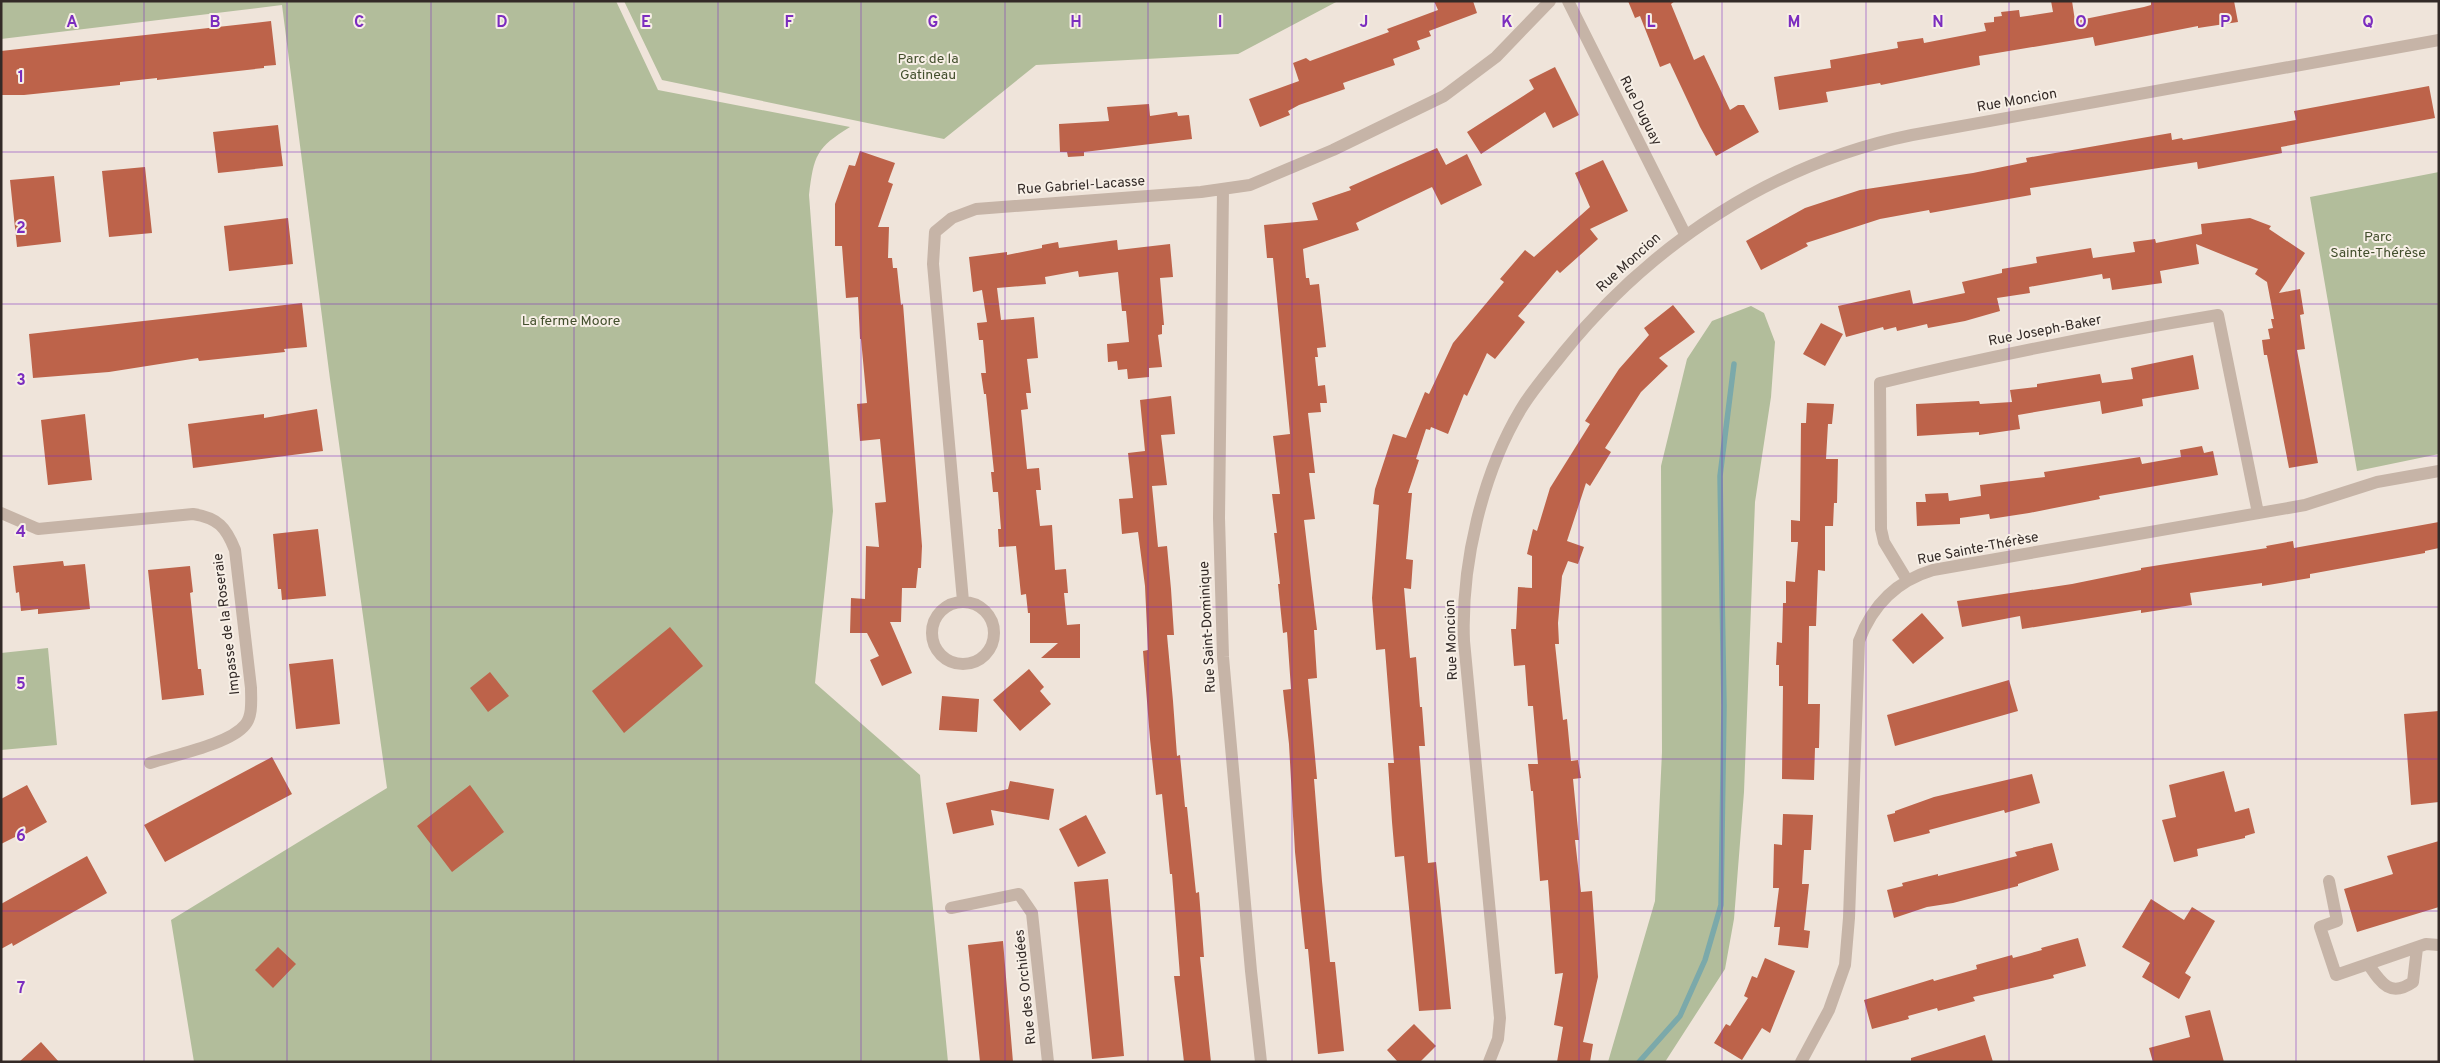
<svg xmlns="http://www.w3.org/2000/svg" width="2440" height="1063" viewBox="0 0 2440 1063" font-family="Overpass,sans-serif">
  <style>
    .green { fill: #b2bd9b }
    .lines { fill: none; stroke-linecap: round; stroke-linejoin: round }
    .stream { stroke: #7ba9aa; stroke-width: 5.5 }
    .building { fill: #bd634a }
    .minor { stroke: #c6b4a7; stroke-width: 12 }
    .grid { fill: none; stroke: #7b2cbf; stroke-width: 1; stroke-opacity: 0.55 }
    .labels { text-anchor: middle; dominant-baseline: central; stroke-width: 4; stroke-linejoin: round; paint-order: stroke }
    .park-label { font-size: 14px; fill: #434f2d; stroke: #f7efe6 }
    .street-label { font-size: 14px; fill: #332a27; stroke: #f7efe6 }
    .grid-label { font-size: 16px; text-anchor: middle; font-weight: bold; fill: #7b2cbf; stroke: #f7efe6; stroke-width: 4; stroke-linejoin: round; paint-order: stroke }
  </style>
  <rect width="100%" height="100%" fill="#efe4da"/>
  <path class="green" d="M1 1H616L658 90 850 127C816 148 814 155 809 195L833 511 815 683 920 775 948 1062H194L171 920 387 788 330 379 282 5 1 39Z
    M624 1H1338L1238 54 1036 65 944 139 662 80Z
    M2439 172V454L2357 471 2310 197Z
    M1751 306 1764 313 1775 342 1771 397 1755 502 1744 792 1734 919 1725 969 1665 1062H1608L1655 901 1662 752 1661 466 1687 359 1712 321Z
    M48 648 57 745 1 750V653Z"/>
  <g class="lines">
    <path class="stream" d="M1639 1062 1680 1016 1705 960 1721 905 1724 706 1720 476 1734 364"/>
  </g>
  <path class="building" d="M1434 1H1473L1477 13 1429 31 1431 36 1417 41 1420 49 1393 59 1395 65 1343 83 1345 89 1299 105 1288 111 1290 115 1260 127 1249 99 1299 81 1293 63 1306 58 1310 61 1389 32 1387 29 1438 10Z
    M1628 1H1675L1671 4 1694 60 1704 55 1730 110 1738 105H1744L1759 132 1716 156 1700 127 1670 63 1660 67 1640 16 1635 18Z
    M2051 1H2072L2075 21 2144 7 2151 5V1H2234L2238 22 2198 28V26L2095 46 2093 37 1979 56 1980 65 1881 85 1880 83 1826 92 1828 102 1779 110 1774 77 1831 68 1830 60 1898 48 1897 42 1923 38 1924 43 1986 31 1984 23 1994 22V17L2002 16 2001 12 2019 10 2020 17 2053 12Z
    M271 21 276 65 264 66V68L157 80V78L120 82V85L24 95H1V51Z
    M1555 67 1579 115 1553 128 1545 112 1481 154 1467 132 1534 89 1529 80Z
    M2429 86 2435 118 2281 147 2282 153 2198 169 2197 162 2030 188 2031 195 1930 213 1929 210 1880 219 1806 243 1808 246 1761 270 1746 241 1805 208 1860 190 1973 173 2027 162 2026 158 2130 140 2171 133 2172 140 2182 138 2183 140 2296 120 2294 111Z
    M1149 104 1150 116 1177 112 1178 116 1189 115 1192 139 1084 152V156L1068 157 1067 152H1060L1059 124 1109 121 1107 107Z
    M278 125 283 166 218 173 213 132Z
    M1437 148 1446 165 1467 154 1482 185 1441 205 1432 187 1356 223 1359 230 1303 249 1306 278H1309L1310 285 1319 284 1326 347 1317 348 1318 357H1315L1318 386 1325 385 1327 403H1320L1321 412 1308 413 1315 473H1309L1315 519 1304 520 1317 630H1314L1317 678 1308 679 1317 779H1314L1322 881 1330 962H1335L1344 1051 1318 1054 1308 949H1305L1295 852 1289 744 1283 690 1291 689 1287 632 1283 633 1278 584H1280L1274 533H1277L1272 494H1280L1273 436 1290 434 1273 258H1267L1264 225 1318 220 1312 203 1351 190 1349 187Z
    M860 151 895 163 888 182 893 184 878 227H889L888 258H892L893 268H897L901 305 903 304 922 546 921 568H918L916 588H902L901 622H890L912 673 882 686 870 660 879 656 867 633H850L851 598 865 599 866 546 879 547 875 503 886 502 880 439 860 441 857 404 867 403 861 339H860L858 297 846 298 842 246H835V204L849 165 855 166Z
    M1603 160 1628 211 1590 229 1598 239 1560 273 1557 270 1518 316 1525 322 1495 359 1487 353 1467 396 1464 394 1448 434 1431 427 1430 430 1426 429 1416 459 1419 460 1408 493H1412L1406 559 1413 560 1411 589 1404 588 1410 658 1416 657 1420 707H1422L1425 746H1419L1428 863 1436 862 1451 1009 1419 1011 1404 856 1395 857 1392 822 1388 763H1394L1385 649 1376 650 1372 598 1379 505 1373 504 1375 489 1393 434 1406 438 1425 392 1429 394 1453 343 1504 282 1500 279 1525 250 1534 257 1590 207 1575 173Z
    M145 167 152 233 109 237 102 171Z
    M54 176 61 242 17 247 10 180Z
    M288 218 293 264 229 271 224 226Z
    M2250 218 2271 226 2269 229 2305 253 2279 293 2300 289 2304 314 2300 315 2305 349 2297 350 2318 463 2289 468 2267 355H2264L2262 340 2270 339 2268 329 2273 328 2271 319H2274L2267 282 2255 274 2258 269 2196 244 2199 264 2160 271 2162 283 2112 290 2110 278 2103 279 2102 274 2029 287 2030 293 1997 298 2000 311 1965 321 1928 328 1927 324 1897 331 1896 327 1884 330 1883 327 1846 337 1838 306 1910 290 1913 304 1965 293 1962 282 2002 273V269L2037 263 2036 257 2091 248 2093 258 2135 252 2133 242 2155 239 2156 243 2202 234 2201 224Z
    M1117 240 1118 250 1170 244 1173 277 1160 278 1164 325H1162V334L1158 335 1162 367 1149 368V377L1128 379 1127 369 1118 370 1117 361 1108 362 1107 344 1129 342 1126 311H1122L1118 272 1079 277 1078 271 1045 277 1046 284 997 288 1001 320 1034 317 1038 358 1027 359 1031 393H1026L1028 409 1021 410 1027 469 1039 468 1041 490H1036L1040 526 1052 525 1055 570 1066 569 1068 593H1064L1067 625 1080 624V658H1041L1058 643H1030V613H1028L1026 594 1021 595 1016 546 999 547 998 529H1001L998 492H993L991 472H994L986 394H984L981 373H986L983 340H979L977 323 987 322 982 290 973 292 969 257 1007 252V255L1042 248V245L1058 242 1059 248Z
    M302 303 307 347 284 349 285 352 199 361 198 358 109 372 33 378 29 334Z
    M1673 305 1695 332 1659 358 1668 366 1641 392 1605 448 1611 452 1590 486 1586 483 1567 541 1584 547 1578 564 1568 561 1562 576 1558 623 1559 644H1555L1563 720 1567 719 1571 761 1578 760 1581 778 1573 779 1579 840H1575L1581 892 1592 891 1598 977 1583 1042 1593 1044 1590 1062H1557L1563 1027 1554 1025 1563 973 1555 974 1548 880 1540 881 1533 791H1531L1528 764H1538L1533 706H1528L1525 665 1514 666 1511 629H1516L1518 587 1532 588V556L1527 554 1533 529 1537 531 1550 488 1590 424 1585 421 1619 369 1649 335 1644 328Z
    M1821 323 1843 334 1825 366 1803 354Z
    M2193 355 2199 389 2142 399 2143 406 2102 414 2100 401 2018 415 2020 429 1979 435V432L1917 436 1916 404 1979 401 1980 404 2012 402 2010 390 2037 387V384L2100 374 2102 383 2133 379 2131 368Z
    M1171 396 1175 434 1161 435 1167 485 1152 486 1158 547 1167 546 1171 589 1174 635H1167L1173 701 1177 756 1180 755 1185 807H1187L1196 893 1199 892 1204 957H1200L1211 1062H1184L1174 976H1180L1172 874H1170L1162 794 1156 795 1150 739 1143 651 1148 650 1145 586 1138 532 1122 534 1119 499 1133 498 1128 453 1145 451 1140 400Z
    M1807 403 1834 404 1832 424H1828L1826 459H1838L1837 503H1834L1833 526H1825V571L1818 570 1816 626H1809L1808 704H1820L1819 748H1815L1814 780 1782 779 1783 686H1779V665H1776L1777 642 1782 643 1783 603H1786V581L1795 582 1798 542H1791V520L1800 521 1801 423H1806Z
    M317 409 323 451 193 468 188 424 264 414V418Z
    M85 414 92 480 48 485 41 420Z
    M2202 446 2204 453 2213 451 2218 475 2099 496 2100 499 2029 513 1990 519 1989 514 1960 518V524L1917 526 1916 502H1926L1925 494 1948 493 1949 501 1981 496 1980 485 2045 477 2044 472 2140 457 2142 464 2181 457 2180 450Z
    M2439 522V548L2425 551V553L2310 574V578L2262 586V583L2190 593 2192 605 2141 613V610L2022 629 2020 616 1962 627 1957 601 2072 584 2141 570V568L2267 548 2266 546 2293 541 2294 548Z
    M318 529 326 596 282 600 281 589H278L273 534Z
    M63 561 64 566 85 564 90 609 38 614V609L21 611 19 592 16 593 13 566Z
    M190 566 193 592 190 593 198 669H201L204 695 162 700 148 570Z
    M1922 613 1944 638 1913 664 1892 640Z
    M670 627 703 666 624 733 592 691Z
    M333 659 340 724 296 729 289 664Z
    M1029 669 1044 687 1040 691 1051 704 1020 731 993 700Z
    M490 672 509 696 488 712 470 688Z
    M2009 680 2018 711 1895 746 1887 715Z
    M942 696 979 699 977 732 939 730Z
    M2439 711V802L2411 805 2404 714Z
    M272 757 292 794 165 862 144 825Z
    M2224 771 2235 812 2249 808 2255 833 2245 836V838L2197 849 2198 856 2174 862 2162 820 2176 817 2169 785Z
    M2032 774 2040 803 2005 813 2004 810 1929 830 1930 833 1894 842 1887 815 1895 813V811L1934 797Z
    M1010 781 1054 789 1049 820 991 810 994 825 953 834 946 803 1008 789Z
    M27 785 47 822 24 835 23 833 1 844V799Z
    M470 785 504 832 452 872 417 826Z
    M1783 814 1813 815 1811 850H1804L1802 884H1809L1804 930 1810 931 1808 948 1778 945 1780 927H1774L1779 888H1773L1774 844 1782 845Z
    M1086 815 1106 853 1078 867 1059 829Z
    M2439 841V907L2357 932 2344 889 2393 874 2387 856Z
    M2052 843 2059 870 2018 884V886L1953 903 1927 907 1894 918 1887 890 1903 886 1902 883 1938 874V876L2017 856 2015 852Z
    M87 856 107 893 13 946 12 943 1 949V904Z
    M1108 879 1124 1056 1092 1059 1074 882Z
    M2151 899 2184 920 2192 907 2215 921 2185 973 2191 977 2179 999 2142 977 2150 963 2122 947Z
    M2078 938 2086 966 2053 975 2054 978 1973 997 1975 1001 1938 1011 1937 1008 1908 1016 1909 1019 1872 1029 1864 1000 1933 979 1934 981 1977 969 1976 965 2012 955 2013 958 2028 954 2042 950 2041 948Z
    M1003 941 1013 1062H980L968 945Z
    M278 947 296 964 273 988 255 970Z
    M1765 958 1795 971 1770 1033 1762 1028 1742 1060 1714 1043 1726 1024 1730 1026 1748 998 1744 996 1752 976 1757 978Z
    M2210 1010 2224 1062H2153L2149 1048 2190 1037 2185 1016Z
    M1414 1024 1436 1046 1420 1062H1398L1387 1050Z
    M1985 1035 1993 1062H1911V1058Z
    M41 1042 59 1062H19Z"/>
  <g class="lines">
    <path class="minor" d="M1568 1 1685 234
      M1223 190 1219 518 1223 657 1251 971 1261 1062
      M1 513 38 529 193 514C218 518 226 527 235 550L251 688C251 699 253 716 245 725 230 744 174 755 150 763
      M1907 580 1884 542 1881 529 1880 383C1992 355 2104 334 2218 315L2258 513
      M963 601 933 264 935 232 952 218 976 209 1201 192 1250 185 1333 150 1444 96 1496 57 1550 1
      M932 633a31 31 0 1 1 62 0a31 31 0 1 1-62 0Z
      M2329 881 2337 921 2320 927 2336 975 2426 944 2439 945
      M951 908 1019 894 1032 913 1048 1062
      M2368 964C2381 983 2390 998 2413 982L2417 948
      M1489 1062 1498 1039 1500 1018 1464 641C1461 565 1482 474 1521 409 1533 389 1550 370 1564 352 1652 243 1774 163 1912 135L2439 40
      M1801 1062 1829 1010 1845 965 1849 918 1859 641C1872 606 1896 581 1933 570L2305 505 2377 482 2439 471"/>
  </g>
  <path class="grid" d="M144 1V1062M287 1V1062M431 1V1062M574 1V1062M718 1V1062M861 1V1062M1005 1V1062M1148 1V1062M1292 1V1062M1435 1V1062M1579 1V1062M1722 1V1062M1866 1V1062M2009 1V1062M2153 1V1062M2296 1V1062M1 152H2439M1 304H2439M1 456H2439M1 607H2439M1 759H2439M1 911H2439"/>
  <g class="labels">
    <g class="park-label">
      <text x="928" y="59">Parc de la<tspan x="928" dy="16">Gatineau</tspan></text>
      <text x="2378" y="237">Parc<tspan x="2378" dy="16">Sainte-Thérèse</tspan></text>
      <text x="571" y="321">La ferme Moore</text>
    </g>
    <g class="street-label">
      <text transform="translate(2017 101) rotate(-10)">Rue Moncion</text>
      <text transform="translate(1640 111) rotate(63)">Rue Duguay</text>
      <text transform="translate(1081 186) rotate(-4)">Rue Gabriel-Lacasse</text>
      <text transform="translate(1629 263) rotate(-42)">Rue Moncion</text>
      <text transform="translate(2045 331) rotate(-11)">Rue Joseph-Baker</text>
      <text transform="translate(1978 549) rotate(-11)">Rue Sainte-Thérèse</text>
      <text transform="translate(227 624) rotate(-97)">Impasse de la Roseraie</text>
      <text transform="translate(1208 627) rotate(-93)">Rue Saint-Dominique</text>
      <text transform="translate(1452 640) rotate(-92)">Rue Moncion</text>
      <text transform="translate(1026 987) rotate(-96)">Rue des Orchidées</text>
    </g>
  </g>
  <g class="grid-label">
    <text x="72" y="27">A</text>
    <text x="215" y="27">B</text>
    <text x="359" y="27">C</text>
    <text x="502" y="27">D</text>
    <text x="646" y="27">E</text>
    <text x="789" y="27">F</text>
    <text x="933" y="27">G</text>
    <text x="1076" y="27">H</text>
    <text x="1220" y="27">I</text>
    <text x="1364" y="27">J</text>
    <text x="1507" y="27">K</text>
    <text x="1651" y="27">L</text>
    <text x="1794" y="27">M</text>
    <text x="1938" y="27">N</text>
    <text x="2081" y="27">O</text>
    <text x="2225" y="27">P</text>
    <text x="2368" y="27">Q</text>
    <text x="21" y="82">1</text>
    <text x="21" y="233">2</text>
    <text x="21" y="385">3</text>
    <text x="21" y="537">4</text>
    <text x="21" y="689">5</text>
    <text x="21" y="841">6</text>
    <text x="21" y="993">7</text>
  </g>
  <rect width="2440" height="1063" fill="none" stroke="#332a27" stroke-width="5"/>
</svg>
